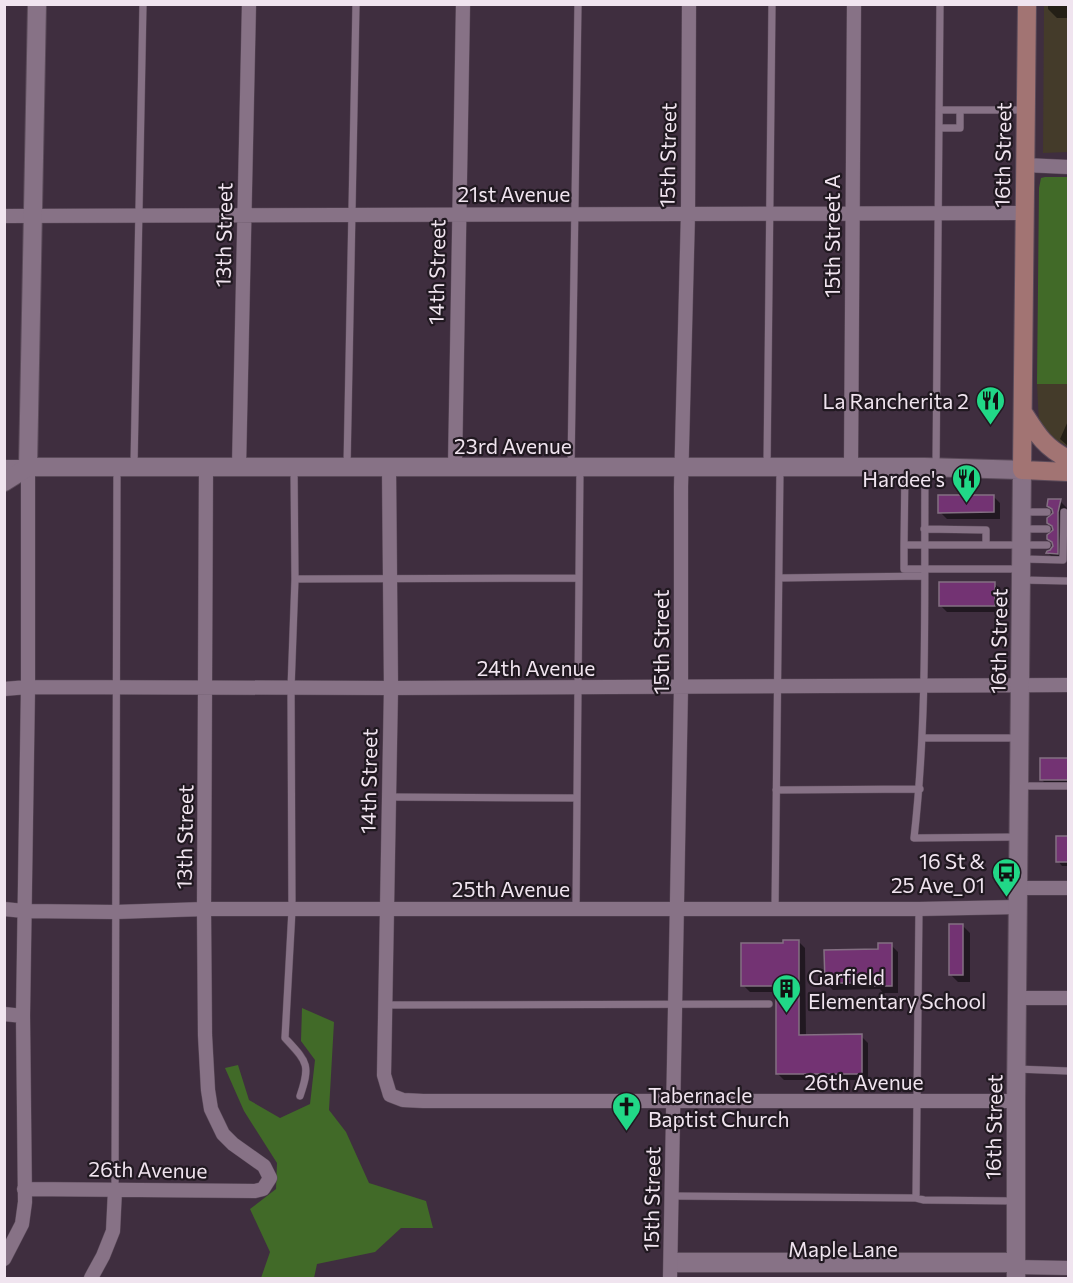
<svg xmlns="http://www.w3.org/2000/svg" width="1073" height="1283" viewBox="0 0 1073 1283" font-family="Commissioner,sans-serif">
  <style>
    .commercial { fill: #443b2a }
    .green { fill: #416a28 }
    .shadow { fill: #0007 }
    .building { fill: #733373; stroke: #847083; stroke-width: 1.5 }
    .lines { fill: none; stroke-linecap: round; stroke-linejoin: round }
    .service-casing { stroke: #5b4b5a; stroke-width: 8 }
    .pedestrian-casing { stroke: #5b4b5a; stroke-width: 12 }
    .minor-casing { stroke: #5b4b5a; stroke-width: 15 }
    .tertiary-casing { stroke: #5b4b5a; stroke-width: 20 }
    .secondary-casing { stroke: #5b4b5a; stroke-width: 20 }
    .service { stroke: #877286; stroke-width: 7 }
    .pedestrian { stroke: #877286; stroke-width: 10 }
    .minor { stroke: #877286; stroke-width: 14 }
    .tertiary { stroke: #877286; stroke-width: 18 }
    .secondary { stroke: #a27473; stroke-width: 18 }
    .labels { text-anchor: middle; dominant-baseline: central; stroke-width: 4.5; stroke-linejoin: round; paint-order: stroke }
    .street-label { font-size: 21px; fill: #f0e4ef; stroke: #211921 }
    .poi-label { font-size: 21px; fill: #f0e4ef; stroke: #211921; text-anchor: end }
  </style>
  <rect width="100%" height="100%" fill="#3f2e3f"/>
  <path class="commercial" d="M1044 5H1068V152L1043 153Z
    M1037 384H1068V447L1048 435 1039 423Z"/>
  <path class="green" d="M1045 177H1068V384H1037L1039 188 1041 178Z
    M302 1008 334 1022 329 1110 346 1132 369 1183 426 1201 433 1228H401L375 1252 317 1264 314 1278H261L270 1252 250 1209 276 1189 277 1163 244 1111 225 1068 238 1065 249 1100 280 1118 310 1104 315 1060 301 1041Z"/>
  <path class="shadow" d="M1048 4H1068V18H1057L1048 9Z
    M1068 421V446L1060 439Z
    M993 496 1000 503V519H947L940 512Z
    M1060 501 1067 508 1064 560H1055L1048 553 1051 551 1054 544 1048 539 1054 530 1049 523Z
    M994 583 1001 590V612H947L940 605Z
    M1042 759 1068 760V787H1049L1042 780Z
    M1057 837H1068V866H1062L1058 861Z
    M963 926 970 933V982H958L951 975Z
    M798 941 805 948 806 1036H861L868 1043V1080H784L777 1073V992H750L743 985 785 945Z
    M891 945 898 952V993H883L880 989 833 990 826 983Z"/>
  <path class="building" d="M938 495H994V512L938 513Z
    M1048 499H1061L1058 512V554L1046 553 1047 551 1050 550 1053 546 1052 542 1047 539V535L1053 530 1052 526 1047 523V518L1053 513 1052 509 1047 506Z
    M939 582H995V606H939Z
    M1040 758H1068V780H1040Z
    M1056 836H1068V862H1056Z
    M949 924H963V975H949Z
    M783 940H799V1035L862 1034V1074H776V986H741V943H783Z
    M878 943H892V986H875V983H825L824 950 878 949Z"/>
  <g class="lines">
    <defs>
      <path id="service" d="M939 110H1025
        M939 128H960V110
        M134 465 143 4
        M294 467 295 579 291 688 292 910 285 1038C307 1062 311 1064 300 1096
        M347 467 356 4
        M571 467 578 4
        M767 467 772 4
        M936 467 940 4
        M925 468C924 591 928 715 914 838L1018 837
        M905 469 904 545H1047
        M1024 512H1047
        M924 529 986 530V545
        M1022 529H1047
        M904 545V569H1019
        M1023 559 1063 560 1064 512
        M779 578 924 576
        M295 579 579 578
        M1021 580 1068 581
        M922 738H1018
        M1019 786H1068
        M776 790 920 789
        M388 797 577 798
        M576 909 580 467
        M775 909 780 469
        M385 1005 769 1004
        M1017 1069 1068 1071
        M115 1190 117 469
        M672 1196 916 1198 924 1200 1015 1201
        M916 1198 919 909"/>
      <path id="pedestrian" d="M670 1258H1016
        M670 1267H1016"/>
      <path id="minor" d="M1024 165 1068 167
        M4 216 1024 213
        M4 467H28V687L23 1016 25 1202 22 1224 4 1259
        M239 467 249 4
        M389 467 391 688 384 1075 390 1095 403 1100 423 1101H1016
        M455 467 463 4
        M851 467 854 4
        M4 689 28 687 391 688 1068 685
        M1019 888H1068
        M4 909 24 911 115 912 204 909H919L1018 907
        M1018 998H1068
        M4 1014 23 1016
        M24 1189 255 1191 263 1189 270 1178 264 1166 233 1144 223 1134 211 1109 208 1090 205 1035 204 909 206 467
        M1016 1267 1068 1268
        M91 1278 103 1256 113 1231 115 1190
        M670 1278 681 687V487L688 213 689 4"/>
      <path id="tertiary" d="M28 467H925L1022 470 1016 1101V1278
        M28 467 37 4
        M4 482 28 467"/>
      <path id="secondary" d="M1027 4 1022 470 1068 472
        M1023 412C1037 434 1044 447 1068 459"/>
    </defs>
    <use href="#service" class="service-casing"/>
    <use href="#pedestrian" class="pedestrian-casing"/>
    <use href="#minor" class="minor-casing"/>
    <use href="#tertiary" class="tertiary-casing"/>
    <use href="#secondary" class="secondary-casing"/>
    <use href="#service" class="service"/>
    <use href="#pedestrian" class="pedestrian"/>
    <use href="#minor" class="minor"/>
    <use href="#tertiary" class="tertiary"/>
    <use href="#secondary" class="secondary"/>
  </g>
  <defs>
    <symbol id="restaurant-pin" viewBox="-11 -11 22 30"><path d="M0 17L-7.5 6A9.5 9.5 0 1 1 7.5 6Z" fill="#21d887" stroke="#211921"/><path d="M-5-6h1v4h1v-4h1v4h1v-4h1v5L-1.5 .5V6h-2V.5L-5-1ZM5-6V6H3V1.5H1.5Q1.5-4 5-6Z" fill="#111"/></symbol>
    <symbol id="bus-pin" viewBox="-11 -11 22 30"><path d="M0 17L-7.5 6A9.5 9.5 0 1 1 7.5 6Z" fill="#21d887" stroke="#211921"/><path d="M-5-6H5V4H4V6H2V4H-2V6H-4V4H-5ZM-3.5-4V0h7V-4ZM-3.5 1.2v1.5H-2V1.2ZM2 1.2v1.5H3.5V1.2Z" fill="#111"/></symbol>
    <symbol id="building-pin" viewBox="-11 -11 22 30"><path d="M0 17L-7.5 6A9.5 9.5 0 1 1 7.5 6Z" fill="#21d887" stroke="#211921"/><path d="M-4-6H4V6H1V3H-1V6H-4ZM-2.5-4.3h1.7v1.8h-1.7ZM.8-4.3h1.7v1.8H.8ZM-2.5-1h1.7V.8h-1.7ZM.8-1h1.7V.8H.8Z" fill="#111"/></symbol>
    <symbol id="church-pin" viewBox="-11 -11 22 30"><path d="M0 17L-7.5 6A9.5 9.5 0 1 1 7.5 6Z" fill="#21d887" stroke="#211921"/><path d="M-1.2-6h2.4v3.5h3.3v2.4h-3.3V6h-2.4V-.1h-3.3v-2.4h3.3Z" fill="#111"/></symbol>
  </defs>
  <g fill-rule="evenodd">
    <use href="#restaurant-pin" x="974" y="384" width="33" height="45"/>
    <use href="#restaurant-pin" x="950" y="462" width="33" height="45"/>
    <use href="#bus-pin" x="990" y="856" width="33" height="45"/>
    <use href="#building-pin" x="770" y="972" width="33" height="45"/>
    <use href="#church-pin" x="610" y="1090" width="33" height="45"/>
  </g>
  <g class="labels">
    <g class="street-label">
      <text transform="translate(667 155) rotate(-89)">15th Street</text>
      <text transform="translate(1002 155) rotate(-89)">16th Street</text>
      <text x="514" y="193">21st Avenue</text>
      <text transform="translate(223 235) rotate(-89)">13th Street</text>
      <text transform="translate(831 236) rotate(-90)">15th Street A</text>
      <text transform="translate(436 272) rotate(-89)">14th Street</text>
      <text x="513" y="445">23rd Avenue</text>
      <text transform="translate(998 641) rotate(-89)">16th Street</text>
      <text transform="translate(660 642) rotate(-90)">15th Street</text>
      <text x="536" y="667">24th Avenue</text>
      <text transform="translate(368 781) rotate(-89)">14th Street</text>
      <text transform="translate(184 837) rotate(-89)">13th Street</text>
      <text x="511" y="888">25th Avenue</text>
      <text x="864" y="1081">26th Avenue</text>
      <text transform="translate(993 1127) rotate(-89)">16th Street</text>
      <text transform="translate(148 1169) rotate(1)">26th Avenue</text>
      <text transform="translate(651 1199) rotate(-89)">15th Street</text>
      <text x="843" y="1248">Maple Lane</text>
    </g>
    <g class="poi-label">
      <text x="969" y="400">La Rancherita 2</text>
      <text x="945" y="478">Hardee's</text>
      <text x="985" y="860">16 St &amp;<tspan x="985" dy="24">25 Ave_01</tspan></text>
      <text x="808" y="976" text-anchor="start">Garfield<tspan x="808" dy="24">Elementary School</tspan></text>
      <text x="648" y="1094" text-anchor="start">Tabernacle<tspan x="648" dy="24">Baptist Church</tspan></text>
    </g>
  </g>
  <rect width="1073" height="1283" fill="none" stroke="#f0e4ef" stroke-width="12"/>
</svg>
